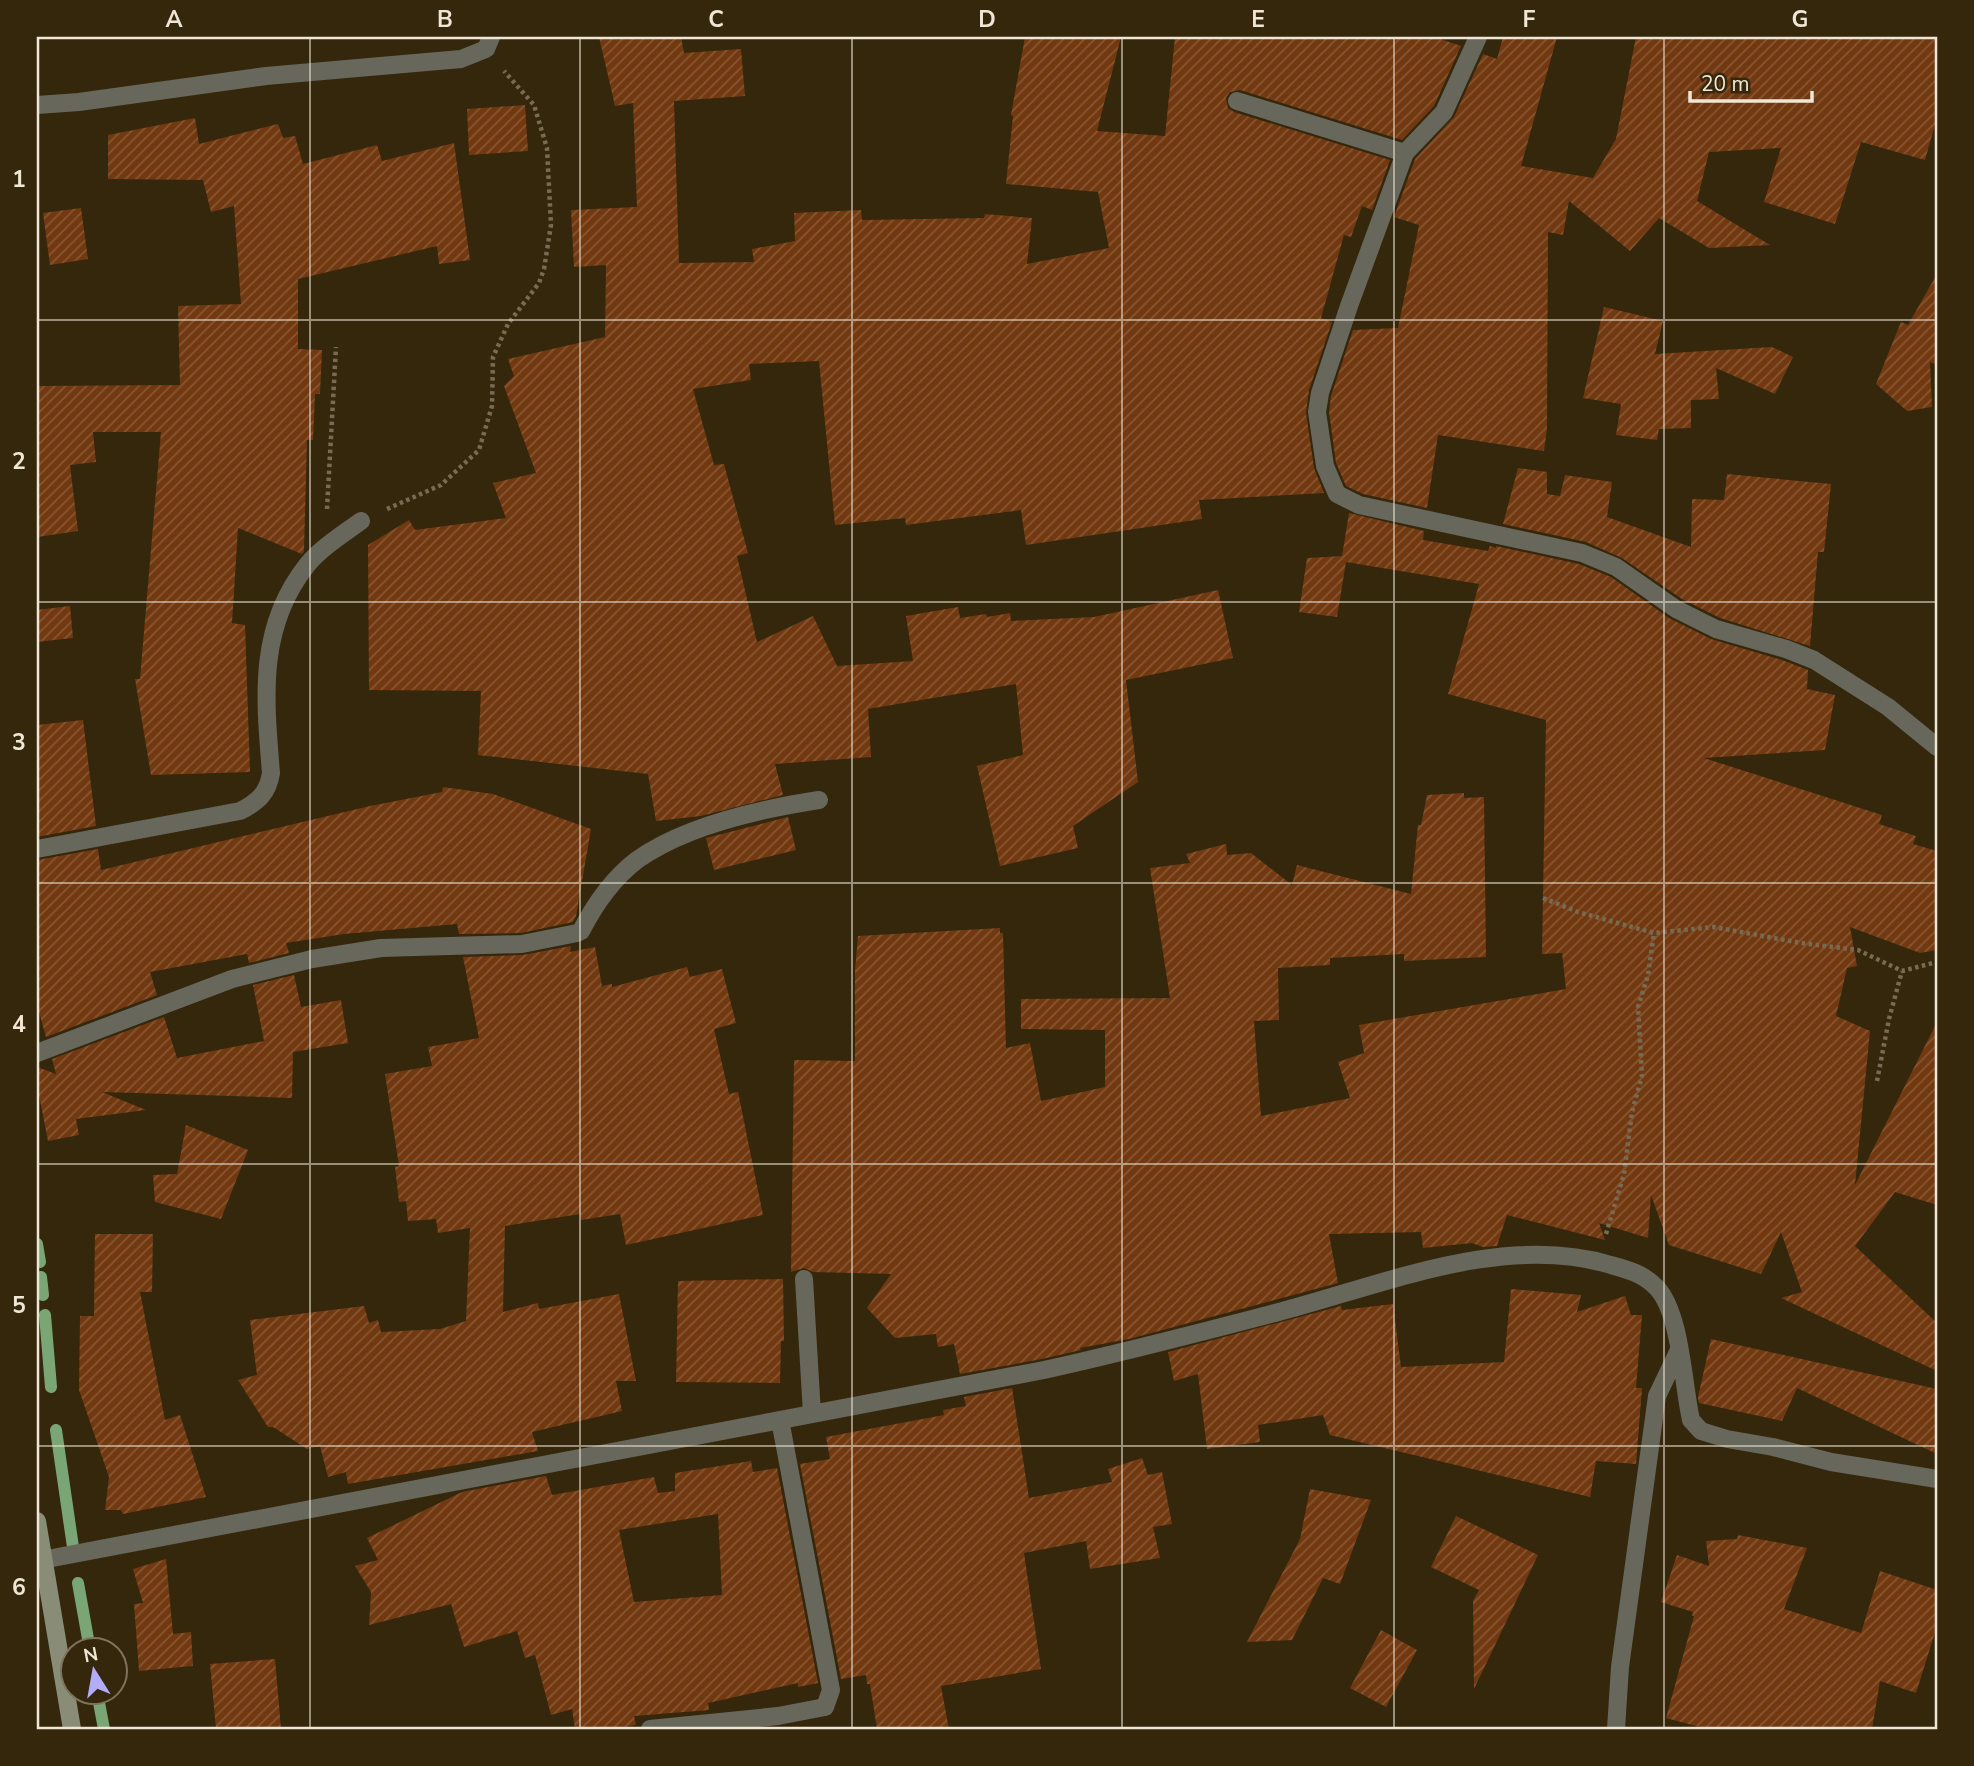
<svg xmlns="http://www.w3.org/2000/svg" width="1974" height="1766" viewBox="0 0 1974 1766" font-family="'Nunito Sans',sans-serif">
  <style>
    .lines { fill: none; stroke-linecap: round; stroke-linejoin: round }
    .stream { stroke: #79a674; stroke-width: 12 }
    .building { fill: url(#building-hatch); fill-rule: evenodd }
    .path { stroke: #776b54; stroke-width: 4.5; stroke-dasharray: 3.5 3.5; stroke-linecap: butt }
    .street { stroke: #67685b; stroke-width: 18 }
    .secondary { stroke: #898c77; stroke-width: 18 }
    .grid { fill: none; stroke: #efe6d6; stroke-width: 2; stroke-opacity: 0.55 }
    .neatline { fill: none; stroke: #efe6d6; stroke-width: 2.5 }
    .grid-label { font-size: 23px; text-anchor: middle; font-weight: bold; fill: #efe6d6 }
  </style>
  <defs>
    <pattern id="building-hatch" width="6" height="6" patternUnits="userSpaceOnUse" patternTransform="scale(1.75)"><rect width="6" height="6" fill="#723911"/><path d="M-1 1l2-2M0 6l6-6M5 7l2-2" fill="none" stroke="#865633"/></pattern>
  </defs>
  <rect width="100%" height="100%" fill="#34270c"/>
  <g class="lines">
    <path class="stream" d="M37 1244 40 1262
      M41 1277 43 1295
      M45 1315 51 1387
      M56 1430 73 1547
      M78 1583 90 1650
      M97 1692 104 1729"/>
  </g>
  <path class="building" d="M599 37H681L684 53 741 49 745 96 674 101 679 263 754 262 752 249 795 241 794 213 861 210 862 220 984 218 985 214 1032 218 1027 264 1109 248 1098 192 1006 184 1013 116 1011 115 1025 37H1121L1097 131 1165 136 1175 37H1434L1461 46 1434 106 1402 140 1240 90 1230 92 1226 98 1228 108 1234 112 1390 160 1372 210 1362 206 1351 237 1344 235 1321 318 1332 322 1309 390 1306 413 1314 468 1324 493 1199 500 1202 519 1026 545 1021 510 906 525 905 518 835 525 819 361 749 364 751 380 693 389 714 465 724 464 748 553 737 556 757 642 813 616 837 666 913 661 906 616 958 607 960 618 986 614 987 617 1010 613 1011 621 1094 617 1218 590 1233 658 1126 680 1138 782 1073 826 1078 848 1000 866 977 766 1023 755 1016 684 868 709 871 757 775 764 783 795 701 816 656 821 648 774 478 755 481 691 369 690 368 545 409 520 415 530 506 518 493 483 536 473 504 386 514 376 508 359 605 337 606 265 574 267 571 210 637 207 633 103 615 106Z
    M1503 37H1557L1521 166 1593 178 1616 139 1636 37H1937V118L1925 160 1861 142 1835 224 1764 202 1781 148 1709 152 1697 201 1770 245 1709 248 1659 218 1630 251 1569 201 1563 235 1548 232 1547 428 1544 451 1438 435 1427 508 1363 494 1346 486 1336 463 1329 412 1331 396 1353 330 1398 328 1419 225 1394 217 1415 159 1454 117 1483 54 1497 59Z
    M525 105 528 151 469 155 467 109Z
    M195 118 199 144 278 124 283 138 295 136 303 164 377 145 382 161 454 143 470 260 439 264 437 246 298 279V349L322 350 320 394H315L313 440H307L304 551 302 554 238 528 232 623 245 625 250 772 151 775 135 679H140L161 432H93L96 462 70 465 78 531 37 537V386L180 385 178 306 241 304 234 206 211 212 203 180 108 179V135Z
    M81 208 88 259 50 265 43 213Z
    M1937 274V365L1930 362 1932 407 1907 411 1876 384 1901 322 1908 325Z
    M1604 307 1663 321 1655 354 1772 347 1793 357 1775 394 1716 368 1719 399 1691 400V428L1659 429 1657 440 1616 435 1621 404 1583 398Z
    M1518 468 1547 472V494L1560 496 1565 475 1612 482 1607 517 1691 547 1692 499 1724 500 1727 474 1831 484 1824 552H1818L1810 646 1720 618 1682 599 1622 558 1586 542 1503 524Z
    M1349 513 1424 531 1423 540 1488 551 1490 546 1496 548V546L1579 564 1611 577 1669 618 1711 639 1782 660 1808 670 1807 689 1835 695 1825 750 1704 758 1882 815 1879 824 1916 836 1913 844 1937 851V950L1920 953 1850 927 1857 966 1847 968 1836 1016 1870 1031 1855 1185 1937 1022V1205L1895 1192 1855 1246 1937 1323V1371L1781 1298 1802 1292 1781 1232 1761 1274 1669 1245 1651 1195 1648 1238 1599 1223 1605 1240 1507 1215 1497 1246 1483 1247 1472 1243 1423 1248 1421 1232 1329 1234 1338 1283 1129 1339 1080 1348 1081 1350 1042 1359 960 1374 954 1344 938 1347 936 1334 895 1338 867 1308 891 1274 813 1272 804 1268 791 1272 794 1060 855 1061V971L858 936 1000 928V933H1003L1006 1048 1030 1043 1041 1101 1105 1087V1030L1021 1029V999L1170 998 1150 868 1190 863 1186 854 1226 844 1227 855 1251 853 1292 885 1297 865 1411 894 1418 825H1421L1427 795 1464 793V798L1484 797 1486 957 1404 961V954L1330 958V965L1278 968 1279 1020 1254 1021 1261 1116 1350 1098 1338 1062 1364 1053 1359 1025 1566 989 1562 953 1542 954 1546 720 1448 694 1479 584 1346 562 1337 617 1299 612 1307 558 1342 556Z
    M70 606 73 638 37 642V610Z
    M83 720 96 826 37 837V725Z
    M443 787 493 794 591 829 576 916 573 922 521 933 459 934 457 924 344 934 286 943 289 953 249 963 247 954 150 972 157 995 46 1037 37 1005V860L98 849 101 870 370 806 442 792Z
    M788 817 796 850 714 870 706 838Z
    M571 946 570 952 595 947 602 986 612 984V987L687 967 690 977 722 969 736 1023 714 1029 729 1094 738 1092 763 1215 626 1245 620 1214 581 1220 580 1214 505 1226 503 1312 538 1303 539 1309 619 1294 636 1381H616L622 1411 532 1432 538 1451 348 1484 346 1472 328 1477 320 1446 307 1449 273 1427H268L238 1380 257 1375 250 1320 364 1306 369 1323 378 1320 381 1332 440 1329 466 1321 470 1228 438 1233 436 1219 408 1221 406 1201 399 1202 395 1167 399 1166 385 1074 432 1066 428 1047 479 1038 463 957 523 955Z
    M294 975 301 1007 341 1000 348 1043 293 1052 292 1098 102 1092 146 1110 76 1119 79 1135 48 1141 37 1085V1067L56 1074 52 1059 164 1017 177 1058 264 1041 253 985Z
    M186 1125 248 1150 221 1219 155 1202 153 1175 177 1174Z
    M95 1234H153L152 1292H140L165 1420 180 1415 206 1497 123 1514 121 1510H105L109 1477 79 1390 80 1316H94Z
    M783 1279 784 1341H781L780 1383 676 1382 678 1281Z
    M1511 1289 1581 1295 1577 1312 1625 1296 1631 1315H1642L1636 1388H1642L1636 1464 1596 1461 1590 1497 1330 1435 1323 1415 1258 1425 1260 1442 1207 1449 1198 1374 1174 1381 1168 1352 1341 1306 1342 1310 1393 1304 1401 1367 1504 1362Z
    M1711 1339 1937 1389V1454L1797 1388 1782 1421 1699 1403 1698 1397Z
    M1012 1388 1029 1498 1112 1482 1108 1469 1142 1458 1148 1475 1162 1472 1172 1524 1153 1527 1160 1558 1090 1569 1086 1541 1024 1553 1041 1669 941 1686 949 1729H877L870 1684H867L866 1675 841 1679 800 1464 830 1459 826 1437 944 1415 943 1410 966 1406 964 1397Z
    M751 1461 753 1472 777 1468 818 1683 798 1687V1683L708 1703 709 1710 634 1716 636 1725 612 1729H575L572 1709 551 1715 535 1655 525 1658 517 1631 464 1647 451 1604 369 1625 371 1592 355 1566 378 1560 367 1538 462 1492 546 1476 552 1495 654 1477 658 1493 675 1491V1473ZM718 1514 722 1595 634 1602 619 1530Z
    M1310 1489 1371 1500 1340 1584 1323 1578 1292 1640 1247 1642 1300 1539Z
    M1456 1516 1538 1555 1474 1689 1473 1601 1479 1590 1431 1567Z
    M1738 1535 1807 1548 1784 1609 1861 1633 1880 1571 1937 1590V1626L1916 1693 1880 1681 1872 1729H1707L1666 1718 1694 1616H1692L1693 1612 1661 1602 1677 1555 1709 1566 1706 1541 1737 1539Z
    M166 1559 173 1634 191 1632 193 1666 139 1671 134 1604 143 1603 133 1569Z
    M1381 1630 1417 1650 1386 1707 1350 1688Z
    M275 1659 281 1729H216L210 1664Z"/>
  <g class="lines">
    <path class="path" d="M327 509 336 347
      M387 509 441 485 479 450 492 406 493 357 508 324 539 283 544 269 551 225 547 148 534 105 504 71
      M1543 898 1578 912 1654 933 1714 927 1801 943 1858 950 1902 971 1937 962
      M1877 1081 1889 1019 1902 971
      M1606 1234 1624 1174 1632 1112 1642 1076 1638 1007 1648 975 1654 933"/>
    <path class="street" d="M1478 37 1444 112 1405 153 1349 306 1320 393 1317 412 1325 466 1337 494 1359 505 1582 553 1616 567 1676 609 1716 629 1786 649 1814 660 1888 707 1937 747
      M1237 101 1405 153
      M37 105 79 102 266 76 461 59 486 49 491 37
      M37 849 240 811C258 802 268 793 271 773 265 699 257 628 307 565 321 548 343 534 361 521
      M37 1053 232 979 312 959 381 948 522 944 577 933 581 931C595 904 612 879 637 860 686 825 760 809 819 800
      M804 1279 812 1414
      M42 1560 1044 1370C1122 1353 1198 1333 1275 1313 1380 1286 1503 1232 1611 1265 1629 1270 1644 1274 1657 1288 1681 1314 1683 1385 1691 1420L1701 1431 1727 1439 1773 1447 1831 1462 1937 1479
      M650 1729 778 1716 825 1707 831 1690 780 1420
      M1616 1729 1620 1667 1657 1396 1679 1350"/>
    <path class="secondary" d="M37 1521 72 1729"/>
  </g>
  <path class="grid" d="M310 37V1729M580 37V1729M852 37V1729M1122 37V1729M1394 37V1729M1664 37V1729M37 320H1937M37 602H1937M37 883H1937M37 1164H1937M37 1446H1937"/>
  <rect width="1974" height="1766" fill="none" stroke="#34270c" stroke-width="77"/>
  <g transform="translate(94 1671) rotate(349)"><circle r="33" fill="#34270c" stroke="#7f735d" stroke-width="2"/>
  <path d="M0-5L12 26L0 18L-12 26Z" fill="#b3adf9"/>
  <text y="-10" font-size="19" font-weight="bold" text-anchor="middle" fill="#efe6d6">N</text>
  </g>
  <path d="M1690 91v10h122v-10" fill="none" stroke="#efe6d6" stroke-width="3.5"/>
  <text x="1701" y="91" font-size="21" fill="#efe6d6" stroke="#34270c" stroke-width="5" paint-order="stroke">20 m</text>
  <rect x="38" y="38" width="1898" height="1690" class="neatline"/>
  <g class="grid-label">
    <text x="174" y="27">A</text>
    <text x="445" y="27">B</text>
    <text x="716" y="27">C</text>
    <text x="987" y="27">D</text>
    <text x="1258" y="27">E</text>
    <text x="1529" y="27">F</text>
    <text x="1800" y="27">G</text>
    <text x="19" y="187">1</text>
    <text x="19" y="469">2</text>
    <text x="19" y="750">3</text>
    <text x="19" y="1032">4</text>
    <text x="19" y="1313">5</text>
    <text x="19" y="1595">6</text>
  </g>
</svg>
